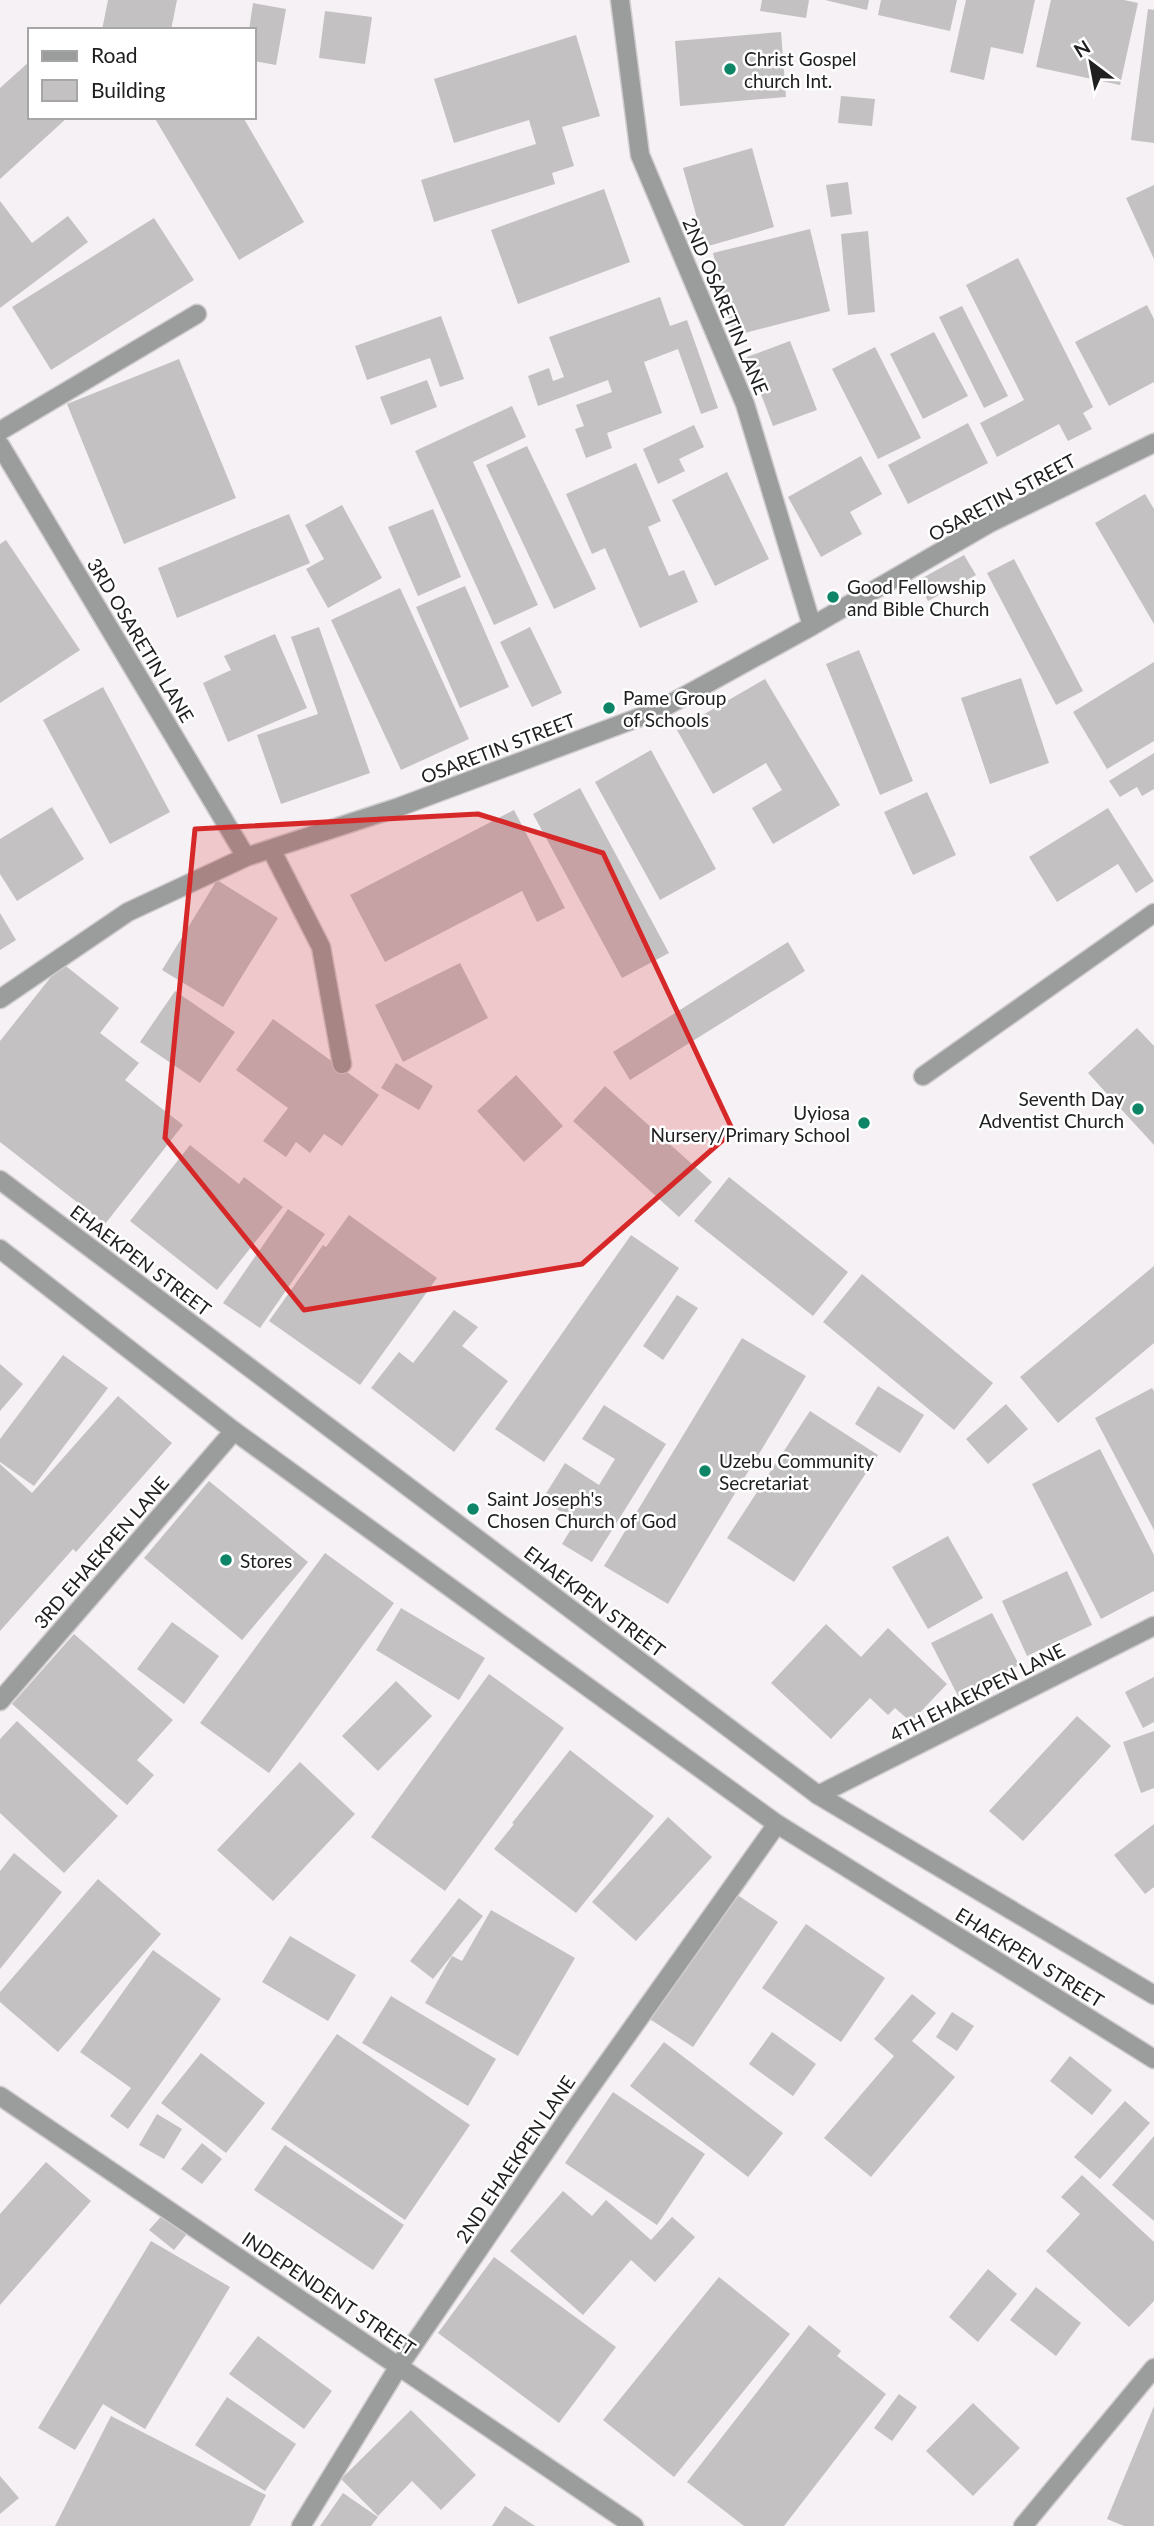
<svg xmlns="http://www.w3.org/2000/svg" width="1154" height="2526" viewBox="0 0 1154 2526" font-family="Lato,sans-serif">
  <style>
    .building { fill: #c4c1c3 }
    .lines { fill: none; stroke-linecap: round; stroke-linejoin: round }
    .minor-casing { stroke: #cfcbce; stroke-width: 21 }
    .tertiary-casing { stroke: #cfcbce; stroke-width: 21 }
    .minor { stroke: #9b9d9c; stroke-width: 18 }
    .tertiary { stroke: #9b9d9c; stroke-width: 18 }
    .marked { fill: #d62828; fill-opacity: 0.2; stroke: #d62828; stroke-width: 5; stroke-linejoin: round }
    .poi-dot { fill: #0d8566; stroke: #fff; stroke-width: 2.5 }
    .labels { text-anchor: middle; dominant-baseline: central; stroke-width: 5; stroke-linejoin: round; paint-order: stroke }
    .poi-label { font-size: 19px; fill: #212021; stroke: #fff; text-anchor: start }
    .street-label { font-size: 19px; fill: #212021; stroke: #fff }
  </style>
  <rect width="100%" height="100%" fill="#f5f1f4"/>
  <path class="building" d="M108 0H177L171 30H102Z
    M762 0H809L806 18 760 11Z
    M825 0H869L867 10Z
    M881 0H957L950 31 878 15Z
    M966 0H1035L1023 54 991 47 984 80 950 72Z
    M1051 0H1124L1138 3 1120 85 1036 67Z
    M253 3 286 9 276 65 254 61V30H249Z
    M1148 9 1154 10V143L1131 140Z
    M325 11 372 17 365 64 319 58Z
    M781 32 786 97 680 106 675 41Z
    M576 35 600 116 562 127 574 166 552 173 555 184 434 222 421 180 536 144 529 120 454 143 434 79Z
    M30 61V117H68L0 179V88Z
    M841 96 875 99 872 126 838 123Z
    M154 117H243L304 222 239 260Z
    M752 148 774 227 705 247 683 168Z
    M848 182 852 214 831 217 826 185Z
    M1154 185V259L1126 198Z
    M604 189 630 262 518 304 491 230Z
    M0 201 32 243 68 216 88 242 0 308Z
    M154 218 194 280 51 370 12 307Z
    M810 229 830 311 733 336 713 253Z
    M868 231 875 312 848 315 841 234Z
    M1018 258 1093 407 1083 413 1092 429 1068 441 1059 424 997 457 980 423 1024 400 966 285Z
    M660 297 670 326 687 320 718 408 701 414 678 349 644 362 662 413 607 433 612 448 586 458 575 429 584 426 576 405 612 392 608 380 538 406 528 376 549 368 553 381 564 377 549 337Z
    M1147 305 1154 319V382L1109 406 1075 342Z
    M962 306 1008 396 984 408 939 317Z
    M441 316 464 379 440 387 430 358 367 380 355 346Z
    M934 332 968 396 923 419 890 354Z
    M790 341 817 410 773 426 747 357Z
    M875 347 921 438 878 459 832 369Z
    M179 359 236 498 124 544 67 404Z
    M427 380 437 407 391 425 380 397Z
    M512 406 526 437 473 462 538 605 494 625 415 451Z
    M968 423 988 463 908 504 888 465Z
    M694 425 704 447 679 459 685 471 658 484 643 449Z
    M527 446 596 589 554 609 486 465Z
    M861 456 882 494 850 512 862 534 821 557 788 497Z
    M636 463 661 521 648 527 669 576 684 570 698 602 640 628 605 548 592 554 566 494Z
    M727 472 769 559 715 586 672 500Z
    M1145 494 1154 509V624L1095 523Z
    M342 505 382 578 328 608 306 569 324 559 305 525Z
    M433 509 461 577 418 596 388 527Z
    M289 514 310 563 177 618 158 568Z
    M6 540 80 650 0 703V544Z
    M964 555 976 575 928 601 917 581Z
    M1014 559 1083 691 1056 705 987 573Z
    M465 586 509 687 460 708 416 607Z
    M400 588 469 739 401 770 331 620Z
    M319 627 370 773 281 804 257 735 318 714 291 637Z
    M530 627 562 693 532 707 500 642Z
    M275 634 307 708 228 742 203 683 231 670 224 656Z
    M859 650 913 781 880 795 826 664Z
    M1154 662V741L1107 769 1073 712Z
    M1021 678 1049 763 990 784 961 698Z
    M765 679 840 805 773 844 752 808 782 790 766 763 713 794 677 730Z
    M103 687 170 812 110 844 43 720Z
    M651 750 716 869 660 900 595 782Z
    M1154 753V789L1142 796 1137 787 1120 797 1109 781Z
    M580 788 669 953 622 978 533 814Z
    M927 792 956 855 913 875 884 812Z
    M52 807 84 859 17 901 0 874V839Z
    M1108 808 1154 881 1136 893 1118 864 1057 902 1029 857Z
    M514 810 565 908 537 922 522 891 385 962 350 895Z
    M217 880 278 918 223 1007 162 970Z
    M0 913 16 940 0 950Z
    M788 942 805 971 630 1080 613 1052Z
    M62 963 119 1008 100 1033 139 1063 125 1080 183 1125 105 1224 0 1142V1041Z
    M460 963 488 1018 403 1062 375 1005Z
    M175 991 235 1032 200 1083 140 1042Z
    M273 1019 379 1095 342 1146 324 1134 310 1153 296 1142 286 1157 263 1141 288 1108 236 1070Z
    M1137 1028 1154 1046V1145L1088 1073Z
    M396 1063 433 1086 419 1110 381 1088Z
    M516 1075 563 1126 524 1162 477 1111Z
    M605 1086 712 1182 679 1217 573 1121Z
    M190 1145 239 1184 244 1177 283 1207 217 1290 130 1221Z
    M729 1177 848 1272 813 1316 694 1221Z
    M288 1209 325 1234 260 1328 223 1303Z
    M349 1215 437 1278 360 1385 269 1321 323 1245 326 1247Z
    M631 1235 679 1268 544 1462 495 1429Z
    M1154 1266V1343L1058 1423 1020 1377Z
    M862 1274 993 1383 954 1430 823 1322Z
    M677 1295 698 1308 663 1360 643 1346Z
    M454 1310 478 1327 462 1346 508 1381 454 1452 371 1388 399 1352 413 1363Z
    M742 1338 806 1376 668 1604 604 1566Z
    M63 1355 108 1388 34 1486 0 1462V1439Z
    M0 1364 23 1384 0 1411Z
    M878 1386 924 1415 900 1453 855 1424Z
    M1152 1388 1154 1391V1530L1095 1418Z
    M118 1396 172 1443 76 1552 73 1549 0 1631V1464L32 1493Z
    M1006 1404 1028 1429 988 1464 966 1439Z
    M604 1405 666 1444 592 1562 562 1544 576 1521 542 1500 565 1463 599 1485 615 1459 582 1439Z
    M810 1411 878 1455 794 1582 727 1538Z
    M1100 1449 1154 1555V1591L1101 1619 1032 1484Z
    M209 1481 308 1562 242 1640 144 1558Z
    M948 1536 983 1598 928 1629 892 1567Z
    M325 1553 394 1603 269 1773 200 1723Z
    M1067 1571 1092 1625 1027 1656 1002 1601Z
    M401 1608 485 1658 459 1700 376 1650Z
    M992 1613 1019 1665 958 1696 931 1643Z
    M172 1622 219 1656 184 1704 137 1669Z
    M826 1624 861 1657 888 1628 947 1684 911 1722 895 1708 888 1715 870 1698 831 1739 771 1683Z
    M74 1634 173 1720 137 1760 154 1775 127 1805 12 1704Z
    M489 1674 564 1728 445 1891 371 1837Z
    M1154 1677V1722L1143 1728 1125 1692Z
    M396 1681 432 1716 378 1771 342 1736Z
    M1077 1716 1111 1746 1023 1841 989 1811Z
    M17 1721 118 1816 64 1873 0 1813V1739Z
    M1154 1731V1788L1141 1793 1123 1742Z
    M570 1750 654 1816 576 1913 494 1849 514 1824 512 1823Z
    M300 1762 355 1814 273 1901 217 1850Z
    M668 1817 712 1857 636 1941 592 1902Z
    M1154 1824V1887L1145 1894 1114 1855Z
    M14 1853 62 1892 0 1969V1871Z
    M98 1879 161 1934 58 2052 0 2002V1992Z
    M733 1892 778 1922 693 2047 648 2018Z
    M459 1898 483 1916 433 1979 410 1961Z
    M491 1910 575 1958 518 2056 425 2003 452 1956 462 1961Z
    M806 1924 885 1978 841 2042 762 1988Z
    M290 1936 356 1975 328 2021 262 1982Z
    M153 1950 221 1999 128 2129 110 2116 131 2088 80 2052Z
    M912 1994 936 2013 912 2041 955 2077 871 2177 824 2138 894 2056 874 2039Z
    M391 1996 496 2059 468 2106 362 2043Z
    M952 2012 974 2026 957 2051 936 2037Z
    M772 2032 816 2064 793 2096 749 2064Z
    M337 2034 470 2125 405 2220 271 2129Z
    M664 2042 783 2133 748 2177 630 2086Z
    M201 2053 265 2103 226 2153 161 2103Z
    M1070 2056 1112 2090 1092 2115 1050 2081Z
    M613 2092 705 2154 657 2225 565 2163Z
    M1125 2101 1150 2123 1100 2179 1074 2157Z
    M157 2114 182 2129 164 2159 139 2145Z
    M1154 2136V2221L1112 2185Z
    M202 2143 222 2159 202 2184 181 2169Z
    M285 2145 404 2225 373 2270 254 2190Z
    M46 2162 91 2201 0 2305V2214Z
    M1082 2175 1154 2242V2301L1129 2327 1046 2251 1080 2214 1061 2197Z
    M563 2191 592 2216 606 2200 651 2240 672 2217 695 2237 655 2282 631 2260 583 2315 510 2251Z
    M167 2210 190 2230 174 2250 149 2230Z
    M151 2241 230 2287 145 2429 103 2404 75 2450 38 2428Z
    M494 2257 616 2347 559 2423 438 2333Z
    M988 2269 1017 2294 978 2342 949 2317Z
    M719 2277 790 2334 674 2477 603 2420Z
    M1036 2287 1081 2323 1056 2356 1010 2320Z
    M809 2325 841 2351 837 2356 886 2394 784 2526H744L687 2482Z
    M258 2336 332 2391 304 2429 229 2374Z
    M899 2394 917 2407 892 2441 874 2428Z
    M227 2397 296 2444 265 2491 195 2445Z
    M973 2403 1020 2448 973 2496 926 2451Z
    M1154 2406V2526H1124L1107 2519Z
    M411 2410 476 2475 441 2510 412 2481 378 2516 341 2479Z
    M111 2416 266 2495 250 2526H55Z
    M0 2476 19 2498 0 2514Z
    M343 2493 378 2517 371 2526H320Z
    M505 2506 535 2526H492Z"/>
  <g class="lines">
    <defs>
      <path id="minor" d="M620 0 640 155 745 404 812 626
        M0 431 197 314
        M0 445 246 857
        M271 849 321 947 342 1064
        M0 999 128 912 246 857 399 807 659 710 812 626 990 523 1154 443
        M923 1076 1154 913
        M0 1701 234 1431
        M818 1795 1154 1626
        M0 2096 634 2526
        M301 2526 399 2366 569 2117 777 1824
        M1023 2526 1154 2368"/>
      <path id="tertiary" d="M0 1180 818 1795 1154 1995
        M0 1249 234 1431 777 1824 1154 2059"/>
    </defs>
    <use href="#minor" class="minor-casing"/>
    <use href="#tertiary" class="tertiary-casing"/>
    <use href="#minor" class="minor"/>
    <use href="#tertiary" class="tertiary"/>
  </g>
  <path class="marked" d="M478 814 603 853 733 1131 582 1264 304 1310 165 1138 195 829Z"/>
  <g class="poi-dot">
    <circle cx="730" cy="69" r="7"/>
    <circle cx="833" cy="597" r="7"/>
    <circle cx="609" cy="708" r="7"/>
    <circle cx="1138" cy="1109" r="7"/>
    <circle cx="864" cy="1123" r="7"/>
    <circle cx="705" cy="1471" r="7"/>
    <circle cx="473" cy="1509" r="7"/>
    <circle cx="226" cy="1560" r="7"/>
  </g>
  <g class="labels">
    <g class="poi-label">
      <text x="744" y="58">Christ Gospel<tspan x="744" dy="22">church Int.</tspan></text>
      <text x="847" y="586">Good Fellowship<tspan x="847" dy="22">and Bible Church</tspan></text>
      <text x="623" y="697">Pame Group<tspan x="623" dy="22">of Schools</tspan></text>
      <text x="1124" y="1098" text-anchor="end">Seventh Day<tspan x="1124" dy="22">Adventist Church</tspan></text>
      <text x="850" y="1112" text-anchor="end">Uyiosa<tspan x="850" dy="22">Nursery/Primary School</tspan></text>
      <text x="719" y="1460">Uzebu Community<tspan x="719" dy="22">Secretariat</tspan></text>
      <text x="487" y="1498">Saint Joseph's<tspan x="487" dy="22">Chosen Church of God</tspan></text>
      <text x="240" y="1560">Stores</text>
    </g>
    <g class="street-label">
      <text transform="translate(726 306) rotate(67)">2ND OSARETIN LANE</text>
      <text transform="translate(1002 497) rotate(-28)">OSARETIN STREET</text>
      <text transform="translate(141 640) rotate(59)">3RD OSARETIN LANE</text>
      <text transform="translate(498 748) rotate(-21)">OSARETIN STREET</text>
      <text transform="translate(141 1260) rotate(37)">EHAEKPEN STREET</text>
      <text transform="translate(101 1552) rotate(-49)">3RD EHAEKPEN LANE</text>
      <text transform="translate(595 1601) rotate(37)">EHAEKPEN STREET</text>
      <text transform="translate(977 1692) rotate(-27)">4TH EHAEKPEN LANE</text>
      <text transform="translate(1030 1957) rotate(32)">EHAEKPEN STREET</text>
      <text transform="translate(515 2159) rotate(-56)">2ND EHAEKPEN LANE</text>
      <text transform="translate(329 2293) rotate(34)">INDEPENDENT STREET</text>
    </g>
  </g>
  <rect x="28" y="28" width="228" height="91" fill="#ffffff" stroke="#a6a6a6" stroke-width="2"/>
  <rect x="42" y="51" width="35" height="10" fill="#9b9d9c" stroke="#a6a6a6" stroke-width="2"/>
  <text x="91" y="63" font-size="21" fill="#212021">Road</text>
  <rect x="42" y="80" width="35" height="21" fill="#c4c1c3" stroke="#a6a6a6" stroke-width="2"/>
  <text x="91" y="98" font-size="21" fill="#212021">Building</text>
  <g transform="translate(1091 63) rotate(328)" stroke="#ffffff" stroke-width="5" paint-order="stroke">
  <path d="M0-5L12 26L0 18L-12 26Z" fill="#212021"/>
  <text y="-10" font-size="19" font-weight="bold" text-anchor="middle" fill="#212021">N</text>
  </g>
</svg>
